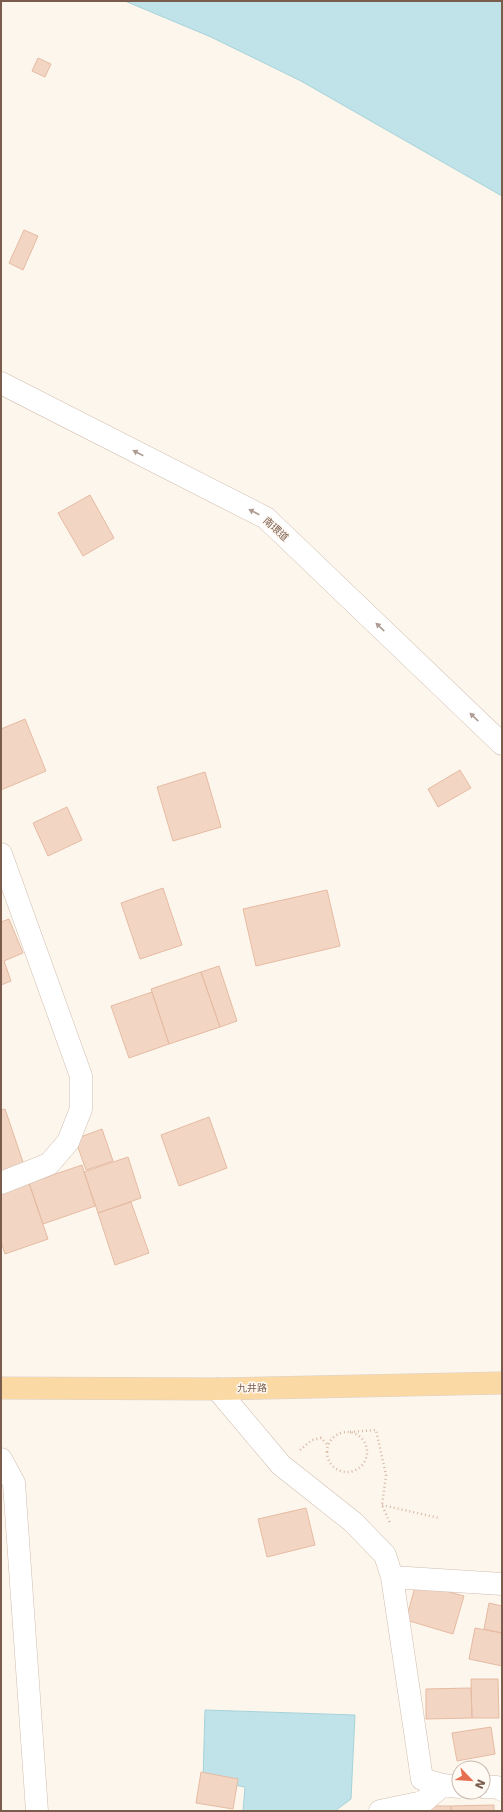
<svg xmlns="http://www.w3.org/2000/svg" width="503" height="1812" viewBox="0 0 503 1812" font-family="'DejaVu Sans','Noto Sans TC',sans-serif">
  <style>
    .water { fill: #bfe3e8; stroke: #a5d3da }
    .building { fill: #f3d5c3; stroke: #e6bba3 }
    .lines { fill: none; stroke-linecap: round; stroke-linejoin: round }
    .minor-casing { stroke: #d1beb0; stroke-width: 23 }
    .major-casing { stroke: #dad1cd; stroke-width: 23 }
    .path { stroke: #d9b8a5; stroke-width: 2.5; stroke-dasharray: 1 3; stroke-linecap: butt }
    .minor { stroke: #fff; stroke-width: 22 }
    .major { stroke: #fbd9a5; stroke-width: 22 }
    .oneway { fill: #af9d94 }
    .labels { text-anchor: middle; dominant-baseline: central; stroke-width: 3; stroke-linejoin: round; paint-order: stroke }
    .street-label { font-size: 10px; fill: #7a5c4d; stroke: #fffaf3 }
  </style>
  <rect width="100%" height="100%" fill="#fdf6ec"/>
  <path class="water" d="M125 1H502V196L301 81 211 37Z
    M205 1710 355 1715 351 1799 335 1811H243L245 1787 203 1779Z"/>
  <path class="building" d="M38 58 51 64 45 77 32 71Z
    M24 230 38 236 23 270 9 263Z
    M90 495 114 538 83 556 58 513Z
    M25 719 46 771 1 790V729Z
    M460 770 471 788 438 807 428 789Z
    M205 772 221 827 173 841 157 787Z
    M67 807 82 840 48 856 33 823Z
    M163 888 182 945 140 959 121 903Z
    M327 890 340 946 256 966 243 909Z
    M9 919 23 953 4 961 11 981 1 985V922Z
    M219 966 237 1021 220 1027 201 972Z
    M201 972 220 1027 169 1044 151 989Z
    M152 992 169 1044 129 1058 111 1006Z
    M5 1109 25 1168 1 1177V1110Z
    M209 1117 227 1168 179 1186 161 1135Z
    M102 1129 113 1161 86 1170 75 1139Z
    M128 1157 141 1198 98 1213 84 1172Z
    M82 1165 95 1206 43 1224 29 1183Z
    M29 1183 48 1239 5 1254 1 1242V1193Z
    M131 1202 149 1253 115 1265 98 1213Z
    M306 1508 315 1545 267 1557 258 1519Z
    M416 1583 464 1596 453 1634 406 1620Z
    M489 1603 502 1606V1633L484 1629Z
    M475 1628 502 1633V1666L469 1659Z
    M471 1679H498L499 1718H472Z
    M471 1688 472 1718 426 1719V1689Z
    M491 1727 495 1754 457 1761 452 1733Z
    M201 1772 238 1779 233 1809 196 1803Z
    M494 1805V1811H451V1806Z
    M429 1806H451V1811H429Z"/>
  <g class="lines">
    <defs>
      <path id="minor" d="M1 383 266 518 502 744
        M1 854 81 1076V1109L68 1142 49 1164 1 1183
        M217 1389 281 1465 353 1522 385 1555 392 1577 422 1779 443 1785 459 1787
        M1 1459 14 1483 37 1811
        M392 1577 502 1584
        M483 1787H497L502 1790
        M380 1811 423 1802 443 1785"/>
      <path id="major" d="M1 1388 217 1389 502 1383"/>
    </defs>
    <use href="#minor" class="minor-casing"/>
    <use href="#major" class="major-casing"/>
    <path class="path" d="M327 1452a20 20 0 1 1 40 0a20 20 0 1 1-40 0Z
      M350 1432 376 1430 386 1475 382 1505 390 1523
      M300 1450 312 1440 321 1438 328 1445
      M382 1505 439 1518"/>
    <use href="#minor" class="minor"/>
    <use href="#major" class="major"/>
  </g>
  <defs><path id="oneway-solid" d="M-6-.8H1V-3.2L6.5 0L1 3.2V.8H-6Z"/></defs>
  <g class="oneway">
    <use href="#oneway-solid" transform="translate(138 453) rotate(-153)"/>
    <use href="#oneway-solid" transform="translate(254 512) rotate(-153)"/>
    <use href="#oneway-solid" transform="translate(380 627) rotate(-136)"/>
    <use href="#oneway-solid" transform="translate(474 717) rotate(-136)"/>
  </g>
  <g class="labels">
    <g class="street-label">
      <text transform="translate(276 529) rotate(42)">南環道</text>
      <text transform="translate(252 1388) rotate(-1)">九井路</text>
    </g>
  </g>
  <rect width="503" height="1812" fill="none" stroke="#7a5c4d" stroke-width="4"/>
  <g transform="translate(471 1780) rotate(115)"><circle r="19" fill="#fffaf3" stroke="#cabbb1"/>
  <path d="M0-3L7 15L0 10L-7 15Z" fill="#e76f51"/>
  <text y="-6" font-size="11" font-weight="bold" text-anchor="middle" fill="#7a5c4d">N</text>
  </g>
</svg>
